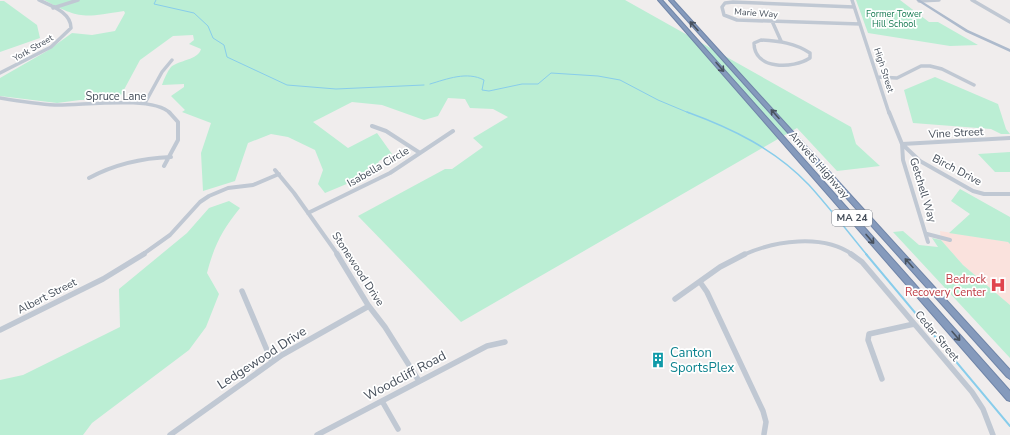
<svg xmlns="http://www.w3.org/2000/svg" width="1010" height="435" viewBox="0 0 1010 435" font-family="'Nunito Sans',sans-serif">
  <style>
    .medical { fill: #fae2dd }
    .green { fill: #bbeed4 }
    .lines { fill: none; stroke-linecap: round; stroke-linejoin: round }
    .stream-far2 { stroke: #88cdeb; stroke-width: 1 }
    .stream-far1 { stroke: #88cdeb; stroke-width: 1.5 }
    .stream { stroke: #88cdeb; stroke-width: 2 }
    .highway-casing { stroke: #7085a8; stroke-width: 2 }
    .minor-far2 { stroke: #c0c8d3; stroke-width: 3.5 }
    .minor-far1 { stroke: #c0c8d3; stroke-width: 4 }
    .minor { stroke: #c0c8d3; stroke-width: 5.5 }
    .major { fill: #adbacc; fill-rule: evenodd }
    .highway { fill: #859abc; fill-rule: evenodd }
    .oneway { stroke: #495360 }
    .labels { text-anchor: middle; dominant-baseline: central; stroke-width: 3.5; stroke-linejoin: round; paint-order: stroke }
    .far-street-label { font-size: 9px; fill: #464f5b; stroke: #fff }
    .far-park-label { font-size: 9px; fill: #177b53; stroke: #fff }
    .shield { fill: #fff; stroke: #7e848c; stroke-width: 1 }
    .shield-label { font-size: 10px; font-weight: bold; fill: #464f5b }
    .street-label { font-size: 11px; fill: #464f5b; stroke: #fff }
    .health-label { font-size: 11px; fill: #be3a42; stroke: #fff; text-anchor: end }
    .near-culture-label { font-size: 13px; fill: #0d838f; stroke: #fff; text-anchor: start }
    .near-street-label { font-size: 13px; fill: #464f5b; stroke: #fff }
  </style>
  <rect width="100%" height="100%" fill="#f0eded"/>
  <path class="medical" d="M940 231 1008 242 1010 244V305L963 265 941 240Z"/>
  <path class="green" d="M44 0H625L851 127 856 144 880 166 837 171 797 128 461 322 358 216 445 169H452L483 147 473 138 508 117 493 109 470 108 465 99 448 98 438 116 424 120 382 105 352 102 313 122 348 148 377 133 392 154 379 161 373 173 325 193 318 184 323 170 315 150 288 137 271 134 248 143 235 181 203 191 201 153 211 123 182 112 185 110 171 96 184 87V84L162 85C164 79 167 72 171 67 179 60 198 60 201 49L189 44 194 40 193 35 173 36 140 60 119 99 80 100 57 103 0 96V78L47 51 72 33 92 35 115 31 125 13 124 11C84 17 81 20 44 0Z
    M856 0H900L929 22H938L978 45 950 46 868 33Z
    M0 1H4L37 25 40 38 0 52Z
    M935 77 998 104 1006 129 1010 134H1001L991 129 913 123 904 90Z
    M1010 152V172H995L978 154Z
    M960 189 1010 217V244L1008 242 949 233 970 214 951 201Z
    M229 201 240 208C222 230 214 246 207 273L219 294 206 327 189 350 92 423 83 435H0V380L23 375 120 327 119 289 187 233 209 208Z
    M903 231 919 245 938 247 932 238 941 240 963 265 1010 305V358L893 232Z"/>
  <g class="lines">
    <path class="stream-far2" d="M156 0 154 4 194 13 208 26 213 38 224 45 227 57 287 85 336 89 424 85
      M430 84C447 79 467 71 484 80L482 90 489 91 522 84H538L551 73 598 76 620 80 658 100 689 113"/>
    <path class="stream-far1" d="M687 112C731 128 775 149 809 185 829 207 848 232 867 255"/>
    <path class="stream" d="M866 254 1010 426"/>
    <defs>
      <path id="highway" d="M658 0H662L1010 391V401L1007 400Z
        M669 0H673L1010 370V379L1007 377Z"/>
    </defs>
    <use href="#highway" class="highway-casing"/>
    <path class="minor-far2" d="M852 0 889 113
      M972 0 1010 22
      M919 1 939 0
      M854 7 733 2 725 3 722 7 724 15 737 20 860 24
      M53 8 78 0
      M772 21 781 41
      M761 40C779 41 795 43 810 53V58C793 69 754 70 754 43Z
      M0 73 51 47 71 28C71 12 51 6 39 0
      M878 77 897 78 921 66H930L942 69 974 85
      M0 98C18 101 36 104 55 105 80 106 152 95 170 113
      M145 103 162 72 172 60"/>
    <path class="minor-far1" d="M889 112 902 144 920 161 973 191 984 194H1010
      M372 126 386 131 420 153
      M902 144 1010 138
      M902 144 903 160 928 242
      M164 166 178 140V122L169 112
      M275 170 294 193 338 255
      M89 178C115 164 141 158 171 157
      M308 213 390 173 453 131
      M927 234 950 240
      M142 255 170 235 200 202 209 196 228 188 253 185 279 174
      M743 255C774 241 823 233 853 255"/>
    <path class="minor" d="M337 254 368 305 385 327 419 381
      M851 254 862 262 972 392 983 409 993 435
      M700 282 707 292 763 411 766 422 764 434
      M242 291 272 362
      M675 299 720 267 745 254
      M0 330 103 279 144 254
      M882 379 868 340 869 334 914 324
      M382 401 398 429
      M170 435 282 355 369 306
      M317 435 487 346 505 342"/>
    <path class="major" d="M916 0H920L968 30 1010 49V52L966 32Z"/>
    <use href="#highway" class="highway"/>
  </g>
  <defs><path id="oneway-shaft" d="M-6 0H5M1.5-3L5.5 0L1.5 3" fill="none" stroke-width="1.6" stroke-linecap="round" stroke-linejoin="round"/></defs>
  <g class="oneway">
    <use href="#oneway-shaft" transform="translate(694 26) rotate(-132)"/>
    <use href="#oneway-shaft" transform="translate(720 67) rotate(49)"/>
    <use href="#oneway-shaft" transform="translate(775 114) rotate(-132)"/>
    <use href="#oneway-shaft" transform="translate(870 239) rotate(49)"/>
    <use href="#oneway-shaft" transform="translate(909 263) rotate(-132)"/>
    <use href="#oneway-shaft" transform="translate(956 336) rotate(49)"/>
  </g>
  <defs>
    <symbol id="hospital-bare" viewBox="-9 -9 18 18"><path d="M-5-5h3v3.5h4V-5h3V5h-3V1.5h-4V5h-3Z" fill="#e0444e" stroke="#fff" stroke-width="2.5" paint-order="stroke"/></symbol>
    <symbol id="building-bare" viewBox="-9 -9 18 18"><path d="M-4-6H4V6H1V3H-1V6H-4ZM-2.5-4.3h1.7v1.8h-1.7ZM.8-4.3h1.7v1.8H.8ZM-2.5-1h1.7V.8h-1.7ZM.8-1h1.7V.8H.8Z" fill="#0f9aa8" stroke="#fff" stroke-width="2.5" paint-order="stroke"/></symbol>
  </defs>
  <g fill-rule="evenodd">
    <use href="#hospital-bare" x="987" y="274" width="22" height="22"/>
    <use href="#building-bare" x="647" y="349" width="22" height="22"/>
  </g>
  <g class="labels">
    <g class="far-street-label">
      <text transform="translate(756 13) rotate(4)">Marie Way</text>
      <text transform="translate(33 48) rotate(-30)">York Street</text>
      <text transform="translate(884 70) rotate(72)">High Street</text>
    </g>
    <g class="far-park-label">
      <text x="894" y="14">Former Tower<tspan x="894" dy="10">Hill School</tspan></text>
    </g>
    <rect class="shield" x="832" y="210" width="40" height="16" rx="3"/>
    <g class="shield-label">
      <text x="852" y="218">MA 24</text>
    </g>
    <g class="street-label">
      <text x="116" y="96">Spruce Lane</text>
      <text transform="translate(956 133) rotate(-3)">Vine Street</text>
      <text transform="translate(819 165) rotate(49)">Amvets Highway</text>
      <text transform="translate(378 167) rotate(-30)">Isabella Circle</text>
      <text transform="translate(957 170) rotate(28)">Birch Drive</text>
      <text transform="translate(923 190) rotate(73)">Getchell Way</text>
      <text transform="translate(358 269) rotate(57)">Stonewood Drive</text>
      <text transform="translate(47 296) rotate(-27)">Albert Street</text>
      <text transform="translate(937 336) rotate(50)">Cedar Street</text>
    </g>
    <g class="health-label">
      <text x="986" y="279">Bedrock<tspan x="986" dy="13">Recovery Center</tspan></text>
    </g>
    <g class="near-culture-label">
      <text x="670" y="353">Canton<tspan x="670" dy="15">SportsPlex</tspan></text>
    </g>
    <g class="near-street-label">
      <text transform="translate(262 358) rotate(-33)">Ledgewood Drive</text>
      <text transform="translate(405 376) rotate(-28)">Woodcliff Road</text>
    </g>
  </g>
</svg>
